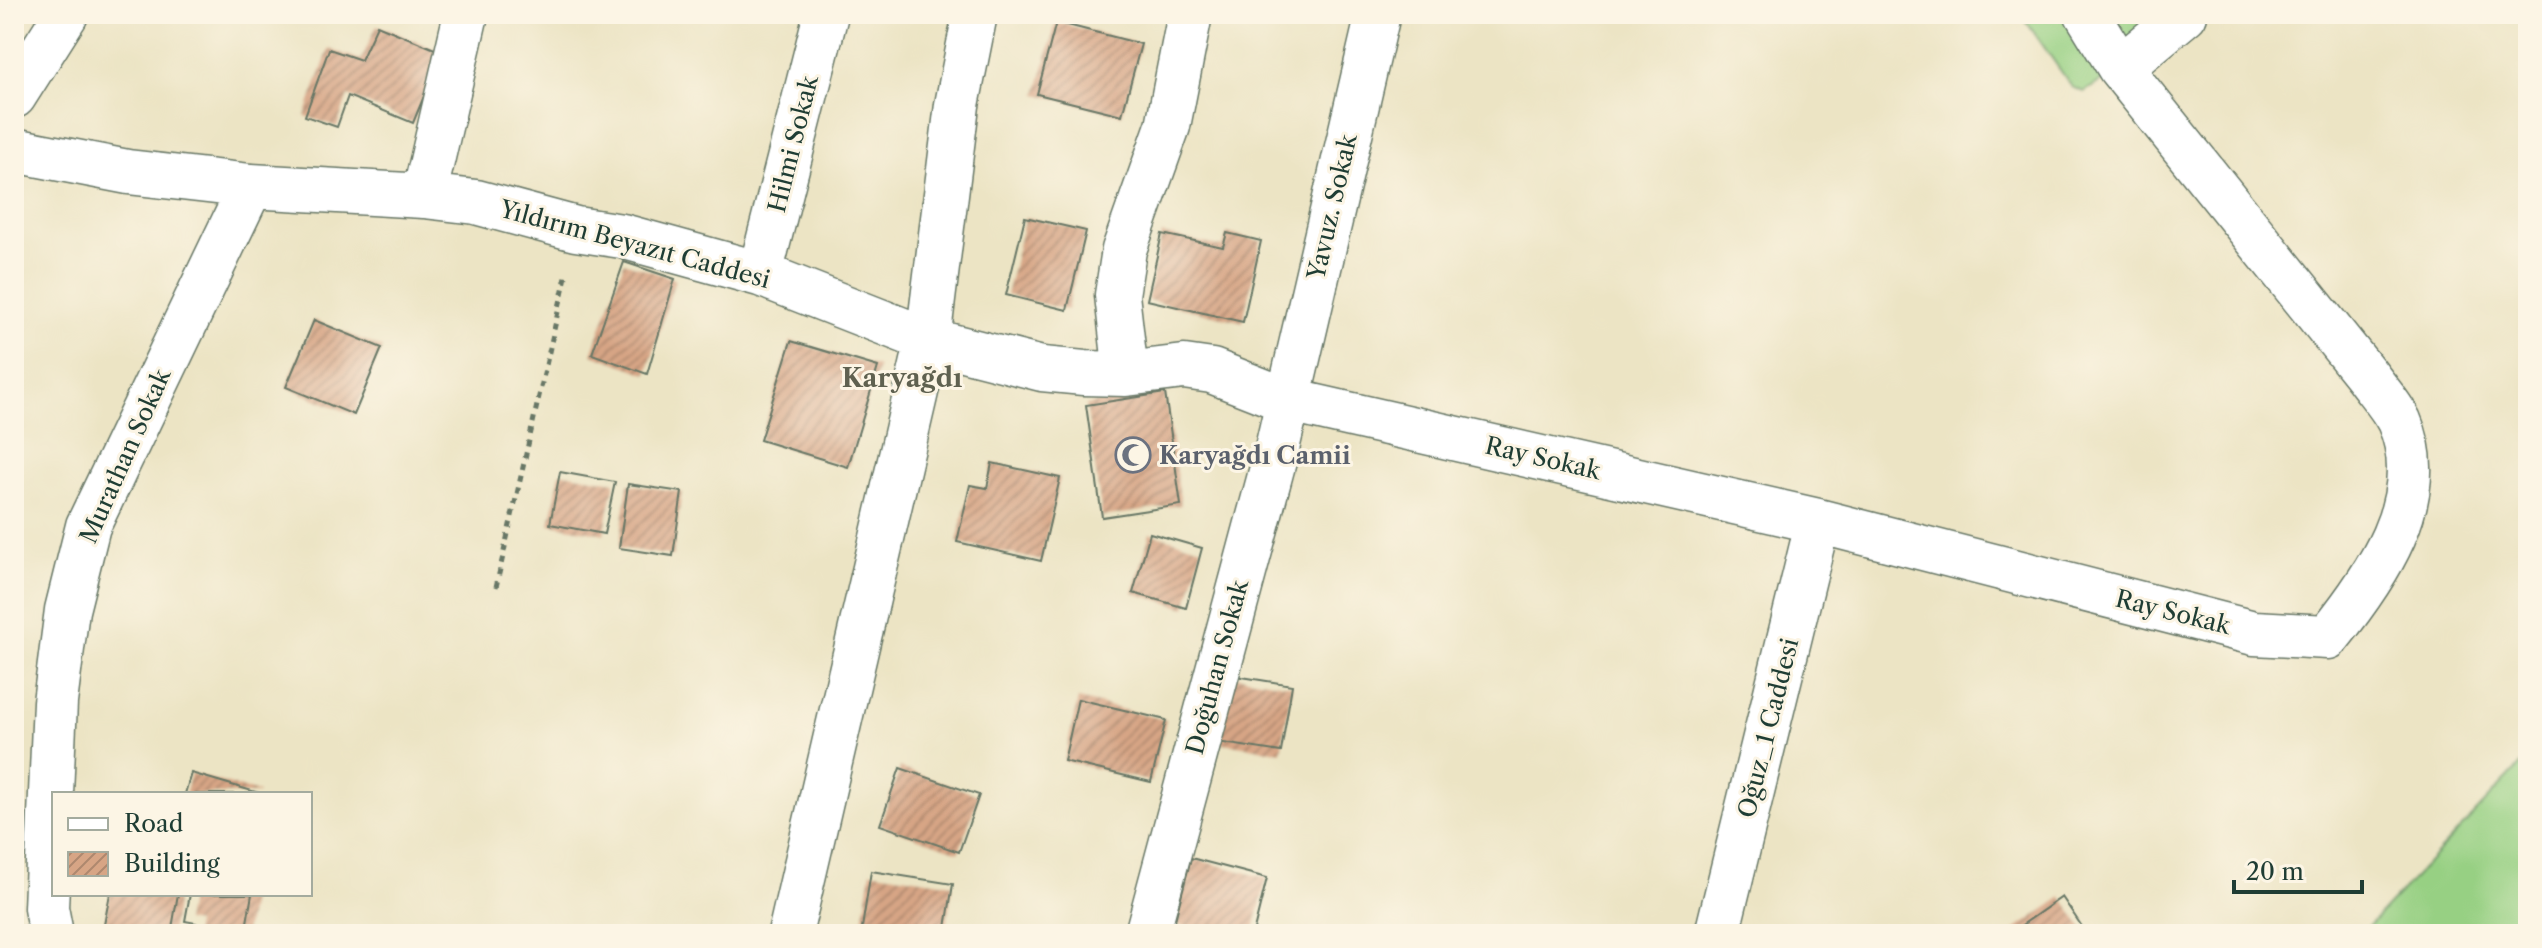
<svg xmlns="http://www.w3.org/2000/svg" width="2542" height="948" viewBox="0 0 2542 948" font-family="'Libre Caslon Text',serif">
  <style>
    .grass { fill: #97d083; stroke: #5b865c; stroke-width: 2 }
    .building { fill: url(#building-hatch) }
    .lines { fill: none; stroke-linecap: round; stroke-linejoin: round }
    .minor-casing { stroke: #677766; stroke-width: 47 }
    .path { stroke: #677766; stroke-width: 5; stroke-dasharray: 6 6; stroke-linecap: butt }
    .minor { stroke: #fff; stroke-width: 44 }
    .labels { text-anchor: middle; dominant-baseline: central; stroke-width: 6; stroke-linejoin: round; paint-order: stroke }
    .street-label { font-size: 24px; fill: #1f3d34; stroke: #fcf5e5 }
    .worship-label { font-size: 24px; font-weight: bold; fill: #5b616d; stroke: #fcf5e5; text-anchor: start }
    .neighbourhood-label { font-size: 26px; font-weight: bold; fill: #5f6150; stroke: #fcf5e5 }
  </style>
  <defs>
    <pattern id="building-hatch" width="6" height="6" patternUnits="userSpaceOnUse" patternTransform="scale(2)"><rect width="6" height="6" fill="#d7a585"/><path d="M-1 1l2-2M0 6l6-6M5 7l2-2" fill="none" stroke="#ae886e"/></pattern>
  </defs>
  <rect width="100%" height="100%" fill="#fcf5e5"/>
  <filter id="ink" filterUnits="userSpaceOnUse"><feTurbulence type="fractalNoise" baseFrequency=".0125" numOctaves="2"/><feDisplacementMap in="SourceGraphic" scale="16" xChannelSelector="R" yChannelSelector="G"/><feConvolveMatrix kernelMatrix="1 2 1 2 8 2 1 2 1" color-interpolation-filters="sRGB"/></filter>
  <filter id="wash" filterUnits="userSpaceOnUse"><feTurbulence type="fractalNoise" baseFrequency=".006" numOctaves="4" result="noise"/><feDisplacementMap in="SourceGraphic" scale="32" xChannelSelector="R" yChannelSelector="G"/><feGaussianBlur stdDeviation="1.8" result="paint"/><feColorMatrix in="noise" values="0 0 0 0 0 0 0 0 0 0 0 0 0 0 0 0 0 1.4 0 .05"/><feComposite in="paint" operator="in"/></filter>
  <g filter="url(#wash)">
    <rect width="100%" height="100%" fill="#ece4c4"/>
    <path class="grass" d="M2021 14H2208L2084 92 2072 87Z
      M2528 757V934H2361Z"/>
    <g id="blocks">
      <path class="building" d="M1056 22 1141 44 1122 115 1037 94Z
        M377 25 442 52 413 123 348 96 337 127 305 116 329 49 361 60Z
        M1025 217 1086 231 1067 310 1006 295Z
        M1227 233 1261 241 1243 322 1147 300 1162 234 1223 247Z
        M624 262 675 279 647 374 592 354Z
        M314 320 382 348 354 415 286 387Z
        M791 341 878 367 848 467 760 440Z
        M1165 393 1181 505 1102 517 1086 405Z
        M992 463 1060 478 1041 561 957 542 970 485 987 488Z
        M560 472 615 482 604 534 550 524Z
        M628 484 682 492 673 556 619 548Z
        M1150 533 1202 548 1186 608 1133 593Z
        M1229 675 1292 685 1281 752 1217 742Z
        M1078 699 1166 720 1151 782 1064 761Z
        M900 768 979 795 959 852 880 825Z
        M191 773 259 793V794H185Z
        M1191 858 1267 878 1253 934H1215L1174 924Z
        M871 871 953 884 945 934H861Z
        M110 894H178L171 934H154L104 925Z
        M190 894H252L245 934H194L196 923 185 921Z
        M2062 897 2087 934H2009Z"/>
    </g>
  </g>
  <g filter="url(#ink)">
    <use href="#blocks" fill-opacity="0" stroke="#677766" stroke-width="2"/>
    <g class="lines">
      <defs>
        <path id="minor" d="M2120 68 2185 14
          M14 96 66 14
          M14 150 128 172 251 186 424 196 476 202 576 229 622 236 760 274 928 340 1042 369 1084 373 1126 374 1184 367 1212 371 1286 400 1818 521 2254 633 2328 637C2374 580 2433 498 2399 421 2391 405 2377 390 2367 376L2120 68 2087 14
          M424 196 466 14
          M760 274 826 14
          M1126 374 1117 295 1124 250 1168 126 1190 14
          M51 934 46 908 55 702 67 610 88 526 251 186
          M790 934 928 340 957 105 975 14
          M1147 934 1275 457 1378 14
          M1717 934 1818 521"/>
      </defs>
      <use href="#minor" class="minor-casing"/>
      <path class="path" d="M496 587 567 272"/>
      <use href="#minor" class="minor"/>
    </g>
  </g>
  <defs>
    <symbol id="mosque-ring" viewBox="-11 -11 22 22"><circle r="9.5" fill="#fcf5e5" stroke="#6b7280" stroke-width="1.5"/><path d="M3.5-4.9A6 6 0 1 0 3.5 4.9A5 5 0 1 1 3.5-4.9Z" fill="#6b7280"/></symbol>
  </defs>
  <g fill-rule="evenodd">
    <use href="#mosque-ring" x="1113" y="435" width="40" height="40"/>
  </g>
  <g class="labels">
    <g class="street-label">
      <text transform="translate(793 144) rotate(-76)">Hilmi Sokak</text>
      <text transform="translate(1332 207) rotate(-77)">Yavuz. Sokak</text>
      <text transform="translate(635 244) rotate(15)">Yıldırım Beyazıt Caddesi</text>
      <text transform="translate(125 456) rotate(-66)">Murathan Sokak</text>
      <text transform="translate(1543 458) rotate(13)">Ray Sokak</text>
      <text transform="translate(2173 612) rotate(14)">Ray Sokak</text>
      <text transform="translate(1217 667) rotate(-75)">Doğuhan Sokak</text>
      <text transform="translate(1768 728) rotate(-76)">Oğuz_1 Caddesi</text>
    </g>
    <g class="worship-label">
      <text x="1159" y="455">Karyağdı Camii</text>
    </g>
    <g class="neighbourhood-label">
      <text x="902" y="378">Karyağdı</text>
    </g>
  </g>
  <rect width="2542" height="948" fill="none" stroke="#fcf5e5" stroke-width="48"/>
  <rect x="52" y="792" width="260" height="104" fill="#fcf5e5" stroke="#a4ab9e" stroke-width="2"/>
  <rect x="68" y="818" width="40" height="12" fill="#ffffff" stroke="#a4ab9e" stroke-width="2"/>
  <text x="124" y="832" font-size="24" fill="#1f3d34">Road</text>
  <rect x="68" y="852" width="40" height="24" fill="url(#building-hatch)" stroke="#a4ab9e" stroke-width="2"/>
  <text x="124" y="872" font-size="24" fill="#1f3d34">Building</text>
  <path d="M2234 880v12h128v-12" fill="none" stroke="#1f3d34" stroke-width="4"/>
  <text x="2246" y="880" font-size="24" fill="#1f3d34" stroke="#fcf5e5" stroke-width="6" paint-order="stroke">20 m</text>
</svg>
